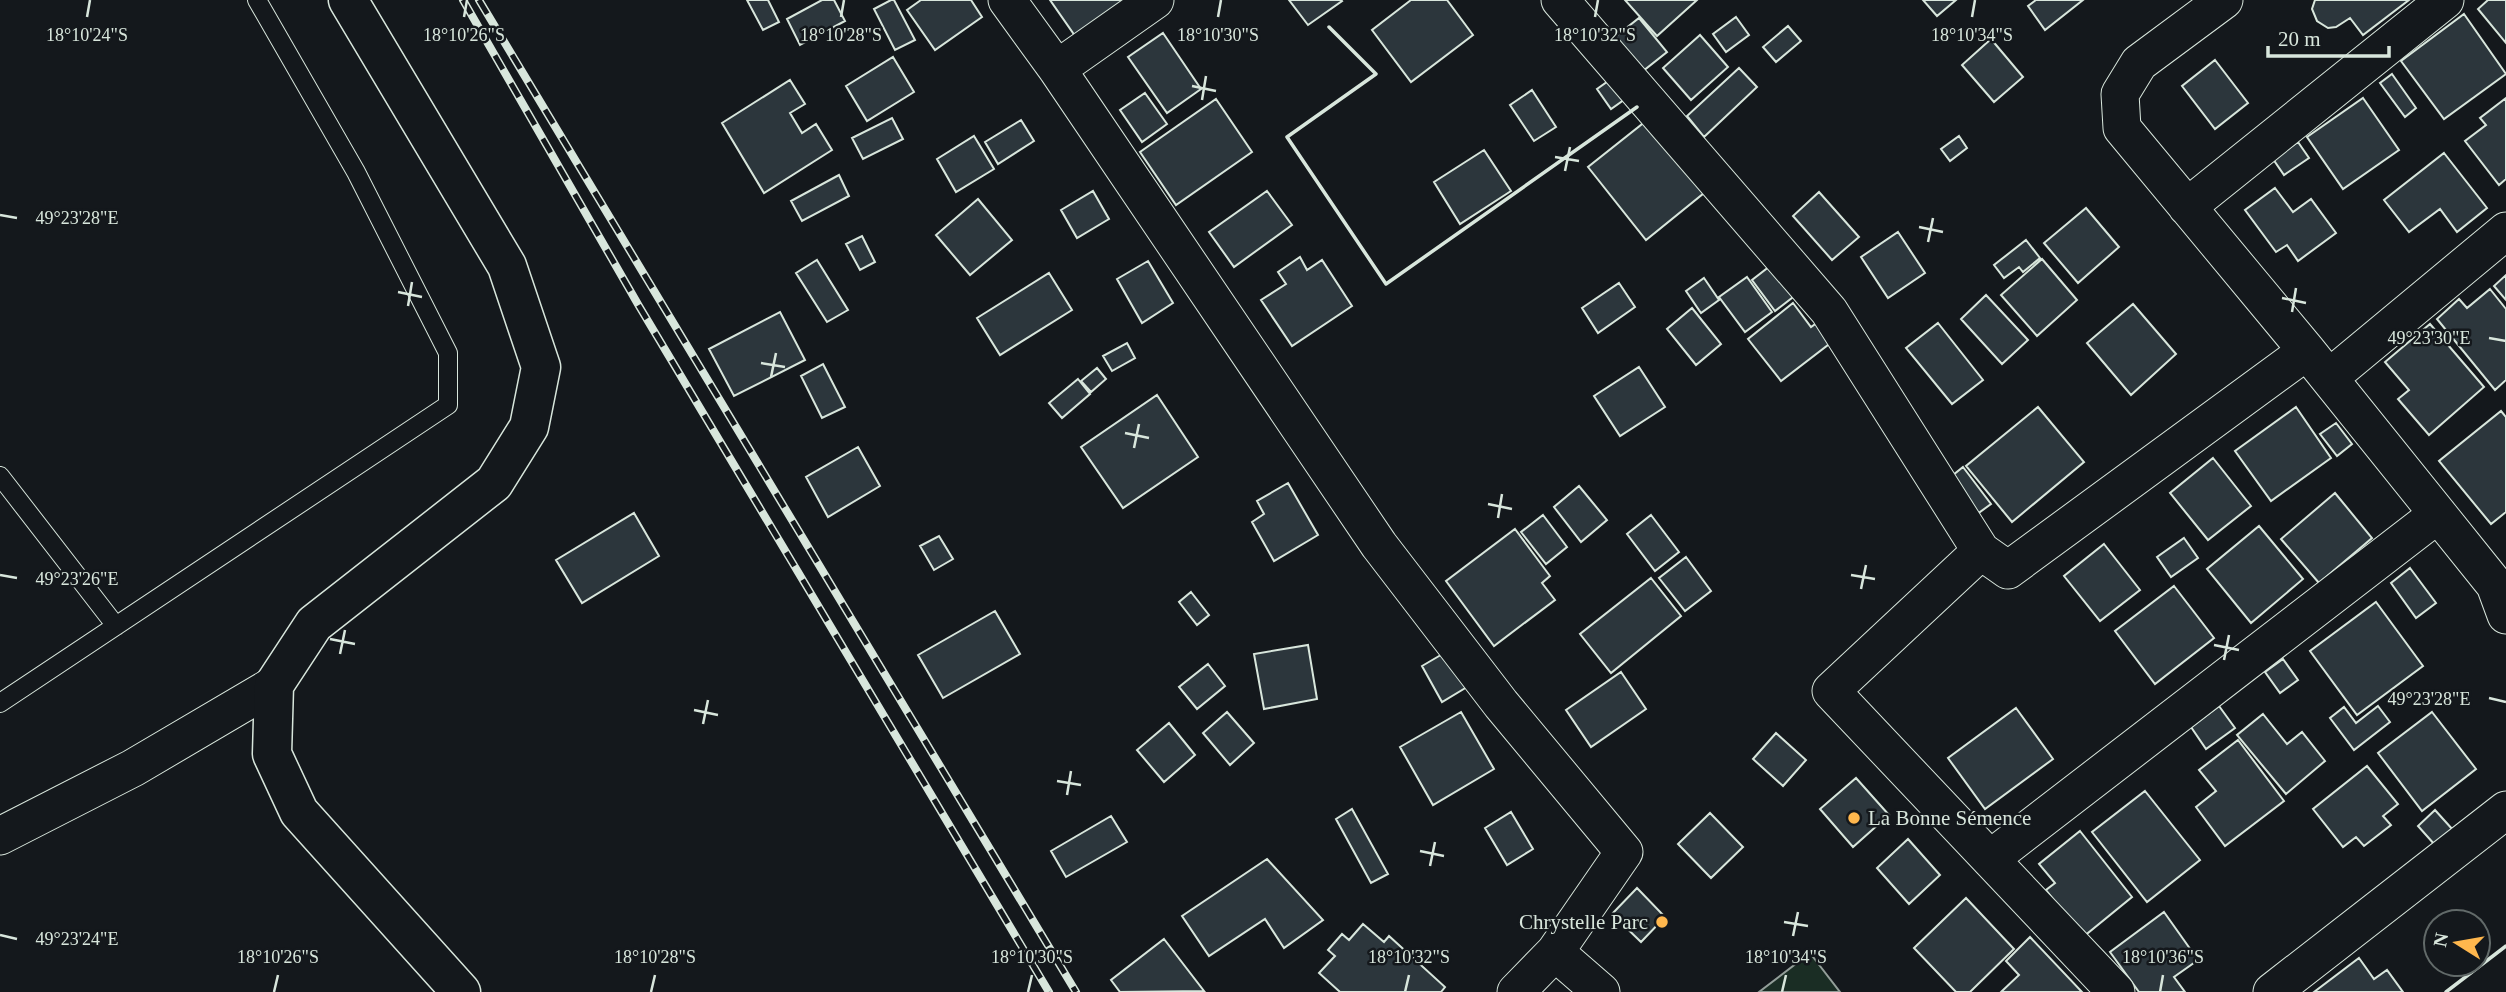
<svg xmlns="http://www.w3.org/2000/svg" width="2506" height="992" viewBox="0 0 2506 992" font-family="Georgia,serif">
  <style>
    .green { fill: #1a2d24; stroke: #939e99; stroke-width: 2 }
    .building { fill: #2c363c; stroke: #d8e6dc; stroke-width: 2 }
    .lines { fill: none; stroke-linecap: round; stroke-linejoin: round }
    .service-casing { stroke: #d8e6dc; stroke-width: 20 }
    .minor-casing { stroke: #d8e6dc; stroke-width: 39 }
    .primary-casing { stroke: #d8e6dc; stroke-width: 41 }
    .service { stroke: #14181c; stroke-width: 18 }
    .minor { stroke: #14181c; stroke-width: 37 }
    .primary { stroke: #14181c; stroke-width: 38 }
    .rail-casing { stroke: #d8e6dc; stroke-width: 8 }
    .rail { stroke: #14181c; stroke-width: 5; stroke-dasharray: 16; stroke-linecap: butt }
    .wall { stroke: #d8e6dc; stroke-width: 3.5 }
    .ticks { fill: none; stroke: #d8e6dc; stroke-width: 2.5 }
    .poi-dot { fill: #ffb74d; stroke: #14181c; stroke-width: 2.5 }
    .labels { text-anchor: middle; dominant-baseline: central; stroke-width: 5; stroke-linejoin: round; paint-order: stroke }
    .poi-label { font-size: 21px; fill: #d8e6dc; stroke: #14181c; text-anchor: start }
    .ticks-label { font-size: 18px; text-anchor: middle; fill: #d8e6dc; stroke: #14181c; stroke-width: 5; stroke-linejoin: round; paint-order: stroke }
  </style>
  <rect width="100%" height="100%" fill="#14181c"/>
  <path class="green" d="M1810 953 1840 992H1759Z"/>
  <path class="building" d="M747 0H768L779 22 763 30Z
    M822 0H834L845 21 800 45 787 19Z
    M891 0H894L915 40 895 50 874 9Z
    M921 0H971L982 17 935 50 907 10Z
    M1050 0H1139L1080 43Z
    M1289 0H1341L1342 1 1308 25Z
    M1411 0H1447L1473 35 1411 82 1372 30Z
    M1625 0H1697L1657 36Z
    M1923 0H1956L1937 16Z
    M2036 0H2083L2045 30 2028 6Z
    M2315 0H2409L2363 35 2350 18 2336 27 2328 28 2317 21 2312 9Z
    M2488 0H2506V43L2478 9Z
    M2464 14 2506 74 2444 119 2401 61Z
    M1736 17 1749 35 1726 52 1713 34Z
    M1639 18 1667 52 1643 71 1615 37Z
    M1788 26 1801 41 1776 62 1763 47Z
    M1163 33 1201 89 1167 113 1128 57Z
    M1700 35 1728 67 1691 100 1663 68Z
    M1991 39 2023 77 1994 102 1962 65Z
    M893 57 914 92 867 121 846 86Z
    M2215 60 2248 103 2215 129 2182 86Z
    M1739 68 1757 87 1704 137 1687 116Z
    M2392 74 2416 108 2405 117 2380 83Z
    M1614 77 1628 97 1611 109 1597 89Z
    M790 80 805 104 790 113 802 133 816 124 832 150 764 193 722 123Z
    M1532 90 1556 127 1534 141 1510 105Z
    M1145 93 1167 124 1142 142 1120 110Z
    M2363 98 2399 150 2343 189 2307 137Z
    M2506 98V179L2499 185 2465 141 2486 125 2480 118Z
    M1216 99 1252 152 1176 205 1140 152Z
    M892 118 903 139 863 159 852 138Z
    M1021 120 1034 141 998 164 985 142Z
    M1646 121 1704 193 1646 240 1588 167Z
    M974 136 994 169 956 192 937 159Z
    M1959 136 1967 148 1950 161 1941 149Z
    M2298 142 2309 158 2284 175 2273 159Z
    M1484 150 1511 191 1460 224 1434 182Z
    M2444 153 2487 208 2457 232 2440 209 2409 232 2384 200Z
    M839 175 849 196 802 221 791 201Z
    M2275 188 2293 212 2311 199 2336 233 2298 261 2287 245 2276 252 2245 210Z
    M1093 191 1109 219 1077 238 1061 210Z
    M1267 191 1292 225 1234 267 1209 232Z
    M1819 192 1859 237 1832 260 1793 216Z
    M978 199 1012 240 970 275 936 235Z
    M2086 208 2119 247 2078 283 2044 243Z
    M1898 232 1925 273 1888 298 1861 257Z
    M862 236 875 262 860 270 846 244Z
    M2026 240 2040 258 2023 272 2019 267 2004 278 1994 265Z
    M1300 257 1307 270 1322 260 1352 306 1292 346 1261 300 1286 284 1278 272Z
    M2042 259 2077 300 2037 336 2001 295Z
    M817 260 848 310 827 322 796 273Z
    M1148 261 1173 303 1142 323 1117 279Z
    M1774 263 1797 294 1775 311 1752 280Z
    M1049 273 1072 310 1000 355 977 318Z
    M2506 275V300L2494 286Z
    M1747 277 1772 312 1745 332 1719 297Z
    M1704 278 1719 300 1701 313 1686 291Z
    M1619 283 1635 307 1598 333 1582 308Z
    M2490 289 2506 309V380L2495 390 2437 319 2459 299 2467 308Z
    M1986 295 2028 340 2002 364 1961 319Z
    M1793 303 1811 327 1822 319 1837 338 1781 381 1748 339Z
    M2133 304 2176 354 2131 395 2087 343Z
    M1692 308 1721 344 1696 365 1667 329Z
    M780 312 805 360 734 396 709 349Z
    M1938 323 1983 380 1952 404 1906 348Z
    M2430 324 2484 387 2429 435 2398 399 2409 390 2385 362Z
    M1127 343 1135 358 1112 371 1103 356Z
    M823 364 845 407 822 418 801 376Z
    M1639 367 1665 407 1620 436 1594 396Z
    M1097 368 1106 379 1091 392 1081 381Z
    M1078 379 1090 394 1062 418 1049 403Z
    M1157 395 1198 457 1123 508 1081 447Z
    M2038 407 2084 462 2012 522 1966 466Z
    M2296 407 2331 458 2271 501 2235 451Z
    M2501 411 2506 417V512L2491 524 2439 461Z
    M2336 423 2352 444 2337 456 2320 434Z
    M858 447 880 486 828 517 806 477Z
    M2213 458 2251 506 2208 540 2170 493Z
    M1963 467 1991 504 1969 520 1942 484Z
    M1288 483 1318 535 1274 561 1252 522 1264 514 1257 501Z
    M1579 486 1607 520 1581 542 1554 507Z
    M2335 493 2372 538 2319 583 2281 539Z
    M634 513 659 556 582 603 556 560Z
    M1543 515 1567 547 1546 564 1521 532Z
    M1651 515 1679 552 1655 571 1627 534Z
    M2259 526 2303 579 2251 623 2207 569Z
    M1515 529 1550 576 1542 583 1555 600 1494 646 1446 581Z
    M939 536 953 559 934 570 920 546Z
    M2184 538 2198 558 2171 577 2157 557Z
    M2104 544 2140 590 2100 621 2064 576Z
    M1686 557 1711 591 1685 611 1659 578Z
    M2410 568 2436 603 2416 618 2391 583Z
    M1651 578 1681 616 1611 673 1580 634Z
    M2174 586 2214 638 2155 684 2115 631Z
    M1191 592 1209 615 1197 625 1179 602Z
    M2376 602 2423 666 2357 715 2310 651Z
    M995 611 1020 654 943 698 918 655Z
    M1308 645 1317 699 1264 709 1254 654Z
    M1451 649 1472 684 1442 702 1422 666Z
    M2283 659 2298 680 2280 693 2265 672Z
    M1208 664 1225 686 1197 709 1179 687Z
    M1621 672 1646 709 1591 747 1566 710Z
    M2219 706 2235 728 2206 749 2191 727Z
    M2378 706 2390 722 2354 750 2330 718 2344 707 2356 723Z
    M2016 708 2053 759 1985 809 1948 758Z
    M1227 712 1254 743 1230 765 1203 733Z
    M1461 712 1494 769 1433 805 1400 747Z
    M2432 712 2476 769 2422 811 2378 753Z
    M2263 714 2287 744 2302 732 2325 761 2286 794 2237 735Z
    M1169 723 1195 755 1164 782 1137 750Z
    M1776 733 1806 760 1783 786 1753 759Z
    M2238 740 2284 801 2225 846 2196 807 2216 791 2199 770Z
    M2367 766 2398 804 2383 816 2391 825 2364 846 2356 837 2343 847 2313 809Z
    M1856 778 1889 815 1853 847 1820 809Z
    M2145 791 2200 860 2147 902 2092 832Z
    M1352 809 1388 874 1371 883 1336 819Z
    M2435 810 2453 830 2435 845 2418 826Z
    M1511 812 1533 849 1507 865 1485 828Z
    M1710 813 1743 847 1711 878 1678 844Z
    M1111 816 1127 842 1066 877 1051 851Z
    M2080 831 2132 897 2083 937 2046 890 2055 883 2039 864Z
    M1908 839 1940 875 1909 904 1877 868Z
    M1267 859 1323 920 1284 948 1265 919 1209 956 1182 916Z
    M1637 888 1665 917 1641 942 1612 914Z
    M1966 898 2014 949 1970 992H1956L1914 948Z
    M2164 912 2198 960 2174 977 2185 992H2139L2110 952Z
    M1363 924 1384 942 1389 936 1445 987 1441 992H1340L1319 973 1335 956 1328 950 1342 934 1349 940Z
    M2030 937 2082 992H2001L2019 975 2006 961Z
    M1164 939 1204 991 1120 992 1111 980Z
    M2359 958 2374 979 2387 970 2403 992H2314Z"/>
  <g class="lines">
    <defs>
      <path id="service" d="M0 476 116 626
        M0 703 448 405V353L356 172 257 0"/>
      <path id="minor" d="M1007 0 1057 69 1379 545 1501 704 1624 852 1555 952 1516 992
        M1560 0 1829 311 1981 551 2008 570 2307 351
        M2224 0 2139 63 2120 94 2122 128 2307 351 2495 585 2506 615
        M1057 69 1155 0
        M2187 207 2445 0
        M2329 378 2506 231
        M1981 551 1831 691 2116 992
        M0 836 133 768 274 685
        M1990 859 2438 514
        M1555 952 1601 992
        M2272 992 2506 810"/>
      <path id="primary" d="M348 0 507 266 541 367 529 427 494 483 314 624 274 685 272 754 299 812 461 992"/>
    </defs>
    <use href="#service" class="service-casing"/>
    <use href="#minor" class="minor-casing"/>
    <use href="#primary" class="primary-casing"/>
    <use href="#service" class="service"/>
    <use href="#minor" class="minor"/>
    <use href="#primary" class="primary"/>
    <defs>
      <path id="rail" d="M463 0 639 306 1049 992
        M479 0 1076 992"/>
    </defs>
    <use href="#rail" class="rail-casing"/>
    <use href="#rail" class="rail"/>
    <path class="wall" d="M1329 27 1376 74 1287 137 1386 284 1637 107
      M2446 992 2506 946"/>
  </g>
  <path class="ticks" d="M87 17 90 0M464 17 467 0M841 17 844 0M1218 17 1221 0M1595 17 1598 0M1972 17 1975 0M1192 86 1216 91M1202 100 1206 76M1555 157 1579 161M1565 171 1570 147M0 215 17 218M1919 227 1943 232M1928 242 1933 218M398 292 422 297M2282 298 2306 303M408 306 412 282M2292 312 2296 288M2489 338 2506 341M761 363 785 367M771 377 776 353M1125 433 1149 438M1134 448 1139 424M1488 504 1512 509M1498 518 1502 494M0 575 17 578M1851 575 1875 579M1861 589 1866 565M330 639 355 644M2214 645 2239 650M340 654 345 630M2224 660 2229 635M2489 698 2506 702M694 710 718 715M703 724 708 700M1057 781 1081 785M1067 795 1071 771M1420 851 1444 856M1430 866 1435 842M1784 922 1808 926M0 935 17 939M1793 936 1798 912M274 992 278 975M651 992 655 975M1028 992 1032 975M1405 992 1409 975M1782 992 1786 975M2160 992 2163 975"/>
  <g class="poi-dot">
    <circle cx="1854" cy="818" r="7"/>
    <circle cx="1662" cy="922" r="7"/>
  </g>
  <g class="labels">
    <g class="poi-label">
      <text x="1868" y="818">La Bonne Sémence</text>
      <text x="1648" y="922" text-anchor="end">Chrystelle Parc</text>
    </g>
  </g>
  <g class="ticks-label">
    <text x="87" y="41">18°10'24"S</text>
    <text x="464" y="41">18°10'26"S</text>
    <text x="841" y="41">18°10'28"S</text>
    <text x="1218" y="41">18°10'30"S</text>
    <text x="1595" y="41">18°10'32"S</text>
    <text x="1972" y="41">18°10'34"S</text>
    <text x="77" y="224">49°23'28"E</text>
    <text x="2429" y="344">49°23'30"E</text>
    <text x="77" y="585">49°23'26"E</text>
    <text x="2429" y="705">49°23'28"E</text>
    <text x="77" y="945">49°23'24"E</text>
    <text x="278" y="963">18°10'26"S</text>
    <text x="655" y="963">18°10'28"S</text>
    <text x="1032" y="963">18°10'30"S</text>
    <text x="1409" y="963">18°10'32"S</text>
    <text x="1786" y="963">18°10'34"S</text>
    <text x="2163" y="963">18°10'36"S</text>
  </g>
  <g transform="translate(2457 943) rotate(281)"><circle r="33" fill="#14181c" stroke="#626a69" stroke-width="2"/>
  <path d="M0-5L12 26L0 18L-12 26Z" fill="#ffb74d"/>
  <text y="-10" font-size="19" font-weight="bold" text-anchor="middle" fill="#d8e6dc">N</text>
  </g>
  <path d="M2268 46v10h121v-10" fill="none" stroke="#d8e6dc" stroke-width="3.5"/>
  <text x="2278" y="46" font-size="21" fill="#d8e6dc" stroke="#14181c" stroke-width="5" paint-order="stroke">20 m</text>
</svg>
